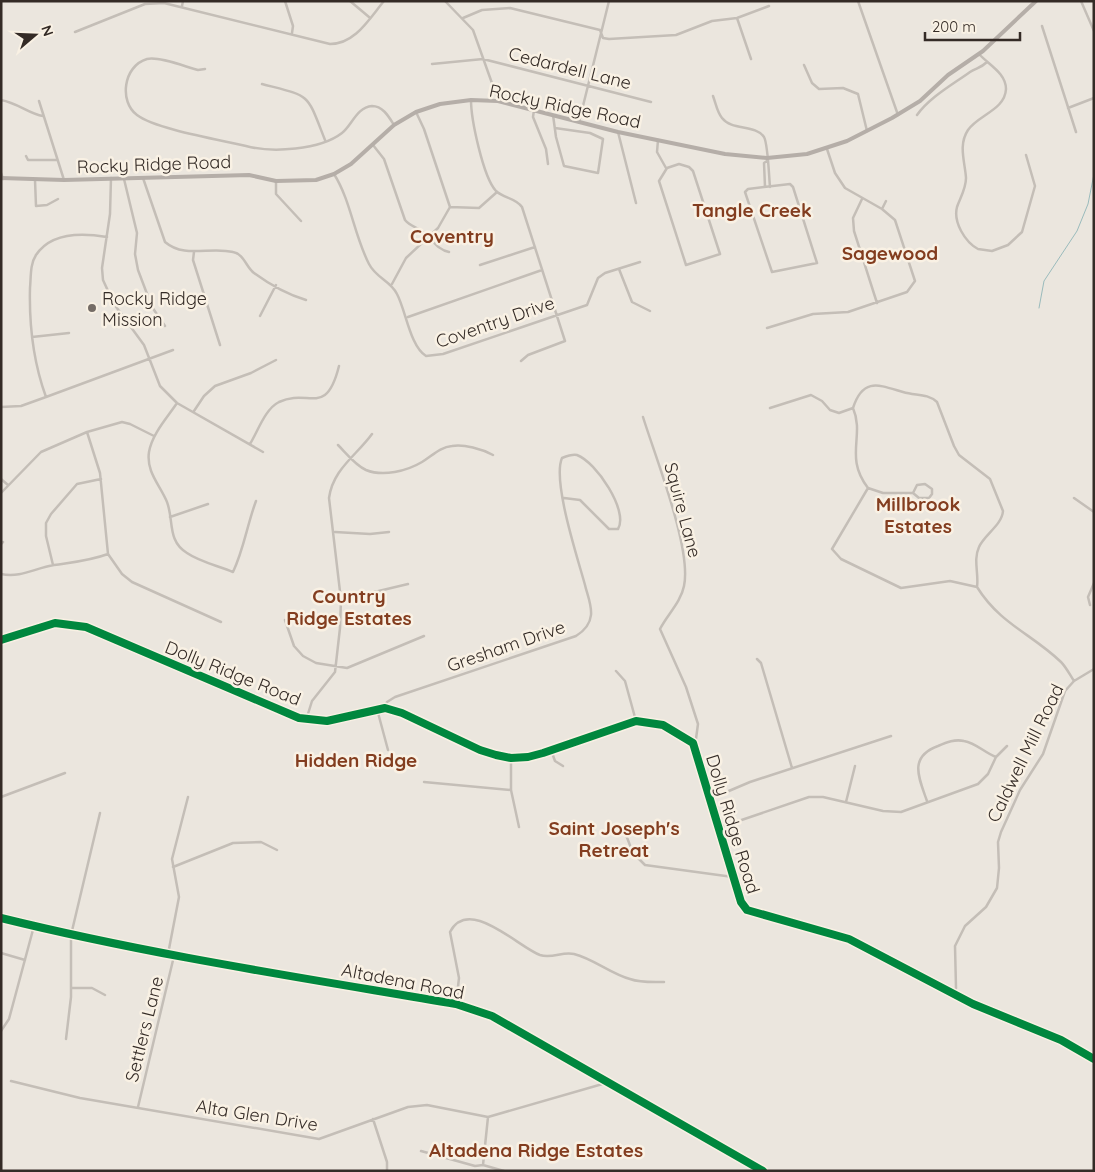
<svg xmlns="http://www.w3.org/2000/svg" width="1095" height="1172" viewBox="0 0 1095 1172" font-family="Quicksand,sans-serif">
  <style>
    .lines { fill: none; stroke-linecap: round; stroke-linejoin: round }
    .stream { stroke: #9abbbc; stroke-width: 1 }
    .street { stroke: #c4beb7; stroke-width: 2.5 }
    .secondary { stroke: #b5aea8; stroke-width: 4 }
    .cycleway-casing { stroke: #f9f1e4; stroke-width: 11 }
    .cycleway { stroke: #00873e; stroke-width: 8 }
    .poi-dot { fill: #746c66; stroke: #f9f1e4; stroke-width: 2 }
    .labels { text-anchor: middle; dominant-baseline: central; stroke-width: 5; stroke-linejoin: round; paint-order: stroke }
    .street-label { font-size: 18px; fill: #342b26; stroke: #f9f1e4 }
    .poi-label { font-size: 18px; fill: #342b26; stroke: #f9f1e4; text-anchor: start }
    .neighbourhood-label { font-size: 19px; font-weight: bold; fill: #833d1f; stroke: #f9f1e4 }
  </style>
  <rect width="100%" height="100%" fill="#ebe6de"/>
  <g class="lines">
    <path class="stream" d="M1039 308 1044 281 1077 231 1088 204 1094 174"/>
    <path class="street" d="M285 1 293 26 292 33
      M350 1 369 17
      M445 1 473 30 498 100
      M858 1 898 115
      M1081 1 1094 31
      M182 6 183 1
      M463 18 482 10 510 8 600 30 603 38 609 39 676 35 712 21 737 18 769 6
      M737 18 751 59
      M1042 26 1076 132
      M75 32 145 4 164 3 330 44C355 44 369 19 384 1
      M979 54C989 65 1006 73 1006 89 1005 110 978 115 968 130 958 145 965 162 966 178 966 189 960 198 957 207 953 222 965 242 978 249L992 251 1008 245 1022 232 1035 186 1026 155
      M432 64 483 59 651 102
      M804 65 812 83 819 89 843 88 858 94 867 131
      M205 69 198 70C186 67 159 56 147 59 123 66 119 102 137 115 155 129 221 140 246 146 272 153 320 150 342 133 352 125 357 107 372 106 383 106 389 117 394 125
      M262 84C312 97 306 92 325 140
      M713 96C716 104 717 112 722 118 732 131 755 124 764 137 768 144 769 177 770 187
      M1 100C18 103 29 114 43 116
      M471 100C471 119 483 177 496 191 503 198 516 198 522 207L565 341 528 355 521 361
      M39 101 64 180
      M1068 108 1094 98
      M534 110 533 117 546 149 548 164
      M416 112 424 129 450 207
      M553 115 556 137 564 166 598 173 603 139 590 133 555 128
      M917 115C930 97 952 85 970 72 976 68 981 68 987 62
      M579 122 609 1
      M618 132 636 203
      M658 140 657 152 666 168
      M373 145 384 159 405 220C410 226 416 227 423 232 432 238 437 250 449 252
      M26 156 28 160H57
      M679 164 689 167 693 171 720 254 686 265 659 181 667 168Z
      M1 173 3 179
      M334 174C351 201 354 235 369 264 376 278 391 281 397 294 406 311 410 346 426 356L443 354 587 305 598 278 605 273 640 262
      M111 178 110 214 102 268 103 280 114 304 144 345 160 386 177 403 263 452
      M143 178 165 242C185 259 210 246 233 252 244 254 246 267 254 273 269 284 289 295 306 300
      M124 179 137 233 135 254 138 270 152 307 165 326
      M35 180 36 206 47 205 58 199
      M276 181V194L301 221
      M790 184 793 187 817 263 772 272 745 192 748 189Z
      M765 187 764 163 767 161
      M862 199 853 218 854 231 877 303
      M450 207 479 208 497 192
      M882 209 886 201
      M194 252 193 260 220 345
      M480 265 535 247
      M619 269 632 302 650 311
      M392 284 406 258 438 228 450 207
      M260 316 276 285
      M408 317 542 270
      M767 328 813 314 848 312 907 292 915 281 895 220 882 209 845 188 835 173 827 149
      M32 337 69 333
      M46 397C33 361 29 326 30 288 31 277 30 264 36 255 51 232 84 233 107 237
      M177 403C167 418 152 434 149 452 146 472 160 485 167 502 174 520 167 541 187 553 200 562 219 566 233 572 244 549 247 525 256 501
      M1 407 21 406 46 397 173 350
      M770 408 811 395 822 401 830 410 839 413 853 408C863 377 879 385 903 392 916 396 927 393 937 402L954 446 959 455 990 479 1003 511C1002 525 984 535 979 547 973 560 979 574 977 587
      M853 408C865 436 844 457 868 488
      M194 411 204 396 215 386 251 373 276 360
      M643 417C655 456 692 549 684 586 681 602 667 615 660 629L686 687 698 724 695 746
      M87 432 100 473 108 554 122 574 132 582 221 622
      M250 444C258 431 265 409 279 402 309 388 326 418 339 366
      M338 445C346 453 355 465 366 470 383 477 407 471 422 462 432 456 440 447 452 446 464 444 482 449 493 455
      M1 479 8 485
      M925 484 932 489V494L929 498H919L913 493 917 485Z
      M868 488 832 549 841 559 901 588 950 581 977 587C1000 624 1032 634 1061 662 1066 667 1070 675 1074 681
      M868 488 883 493H913
      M1 493 41 452 87 432 122 422 130 424 154 436
      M1074 498 1094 512
      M170 517 208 504
      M335 532 370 534 389 532
      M1 544 3 542
      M53 565 46 536V523L51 514 77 484 101 479
      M1 574C21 578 35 568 54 565 74 562 89 561 108 554
      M341 600 408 584
      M1090 605 1088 597 1094 583
      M285 620 294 646 303 656 316 663 347 668 424 636
      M1 640 55 623 86 627 299 718 327 721 385 708 402 713 480 750 496 755 511 758 528 757 543 753 636 721 663 725 693 743 741 902 747 910 849 939 973 1004 1061 1040 1094 1059
      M757 659 761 663 792 768
      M616 671 625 681 636 721
      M385 708 387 702 395 697 576 636C584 631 590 625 591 615 592 605 587 594 585 585 578 559 552 481 562 458 567 456 573 454 577 455 596 462 629 511 618 529H609L580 500 564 498
      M377 709 388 750
      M307 717 312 701 335 672 340 628 341 600 329 498C333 469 356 456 372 434
      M551 750 555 761 563 766
      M511 758V790L519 827
      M424 782 511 790
      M1 797 65 773
      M710 799 750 782 891 736
      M927 801C919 778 908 757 938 746 947 742 955 739 964 741 976 743 985 753 996 757
      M846 802 855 766
      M718 828 809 797H823L883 811 901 812 978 784 988 774 996 757 1007 746
      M626 835 633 853 645 865 733 877
      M173 867 233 843 261 842 277 850
      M1 953 25 960
      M168 954 179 897 172 859 188 797
      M71 988H92L105 995
      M954 993 956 988 955 946 965 926 986 907 997 888 999 868 998 842 1001 832 1020 790 1043 754 1065 691 1074 681 1094 669
      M456 1004 459 978 450 932C469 896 518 947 540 955 552 959 563 951 574 954 594 959 611 974 630 979 641 983 653 982 664 982
      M1 1031 9 1019 34 926
      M66 1039 71 997V935L100 813
      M11 1081 80 1098 319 1139 408 1107 427 1105 488 1117 606 1083
      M138 1107 174 956
      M373 1119 387 1162V1171
      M421 1151 475 1166 483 1165 504 1171
      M483 1165 488 1117"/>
    <path class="secondary" d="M1 178 64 180 249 175 276 181 316 180 334 174 351 164 394 125 416 112 440 104 471 100 498 101 618 132 725 154 767 158 807 154 847 141 892 118 920 101 948 75 983 51 1036 1
      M1 918C151 955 304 978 456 1004L492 1016 763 1171"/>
    <defs>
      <path id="cycleway" d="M1 640 55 623 86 627 299 718 327 721 385 708 402 713 480 750 496 755 511 758 528 757 543 753 636 721 663 725 693 743 741 902 747 910 849 939 973 1004 1061 1040 1094 1059
        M1 918C151 955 304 978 456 1004L492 1016 763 1171"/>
    </defs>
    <use href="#cycleway" class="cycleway-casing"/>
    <use href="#cycleway" class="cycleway"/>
  </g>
  <circle class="poi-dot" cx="92" cy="308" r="5"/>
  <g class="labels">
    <g class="street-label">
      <text transform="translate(570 68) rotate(14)">Cedardell Lane</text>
      <text transform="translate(565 106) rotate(12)">Rocky Ridge Road</text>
      <text transform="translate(154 164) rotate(-2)">Rocky Ridge Road</text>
      <text transform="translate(495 322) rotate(-19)">Coventry Drive</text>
      <text transform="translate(683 510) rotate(75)">Squire Lane</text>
      <text transform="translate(506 646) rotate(-19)">Gresham Drive</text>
      <text transform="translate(233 673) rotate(22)">Dolly Ridge Road</text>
      <text transform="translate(1025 753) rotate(-64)">Caldwell Mill Road</text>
      <text transform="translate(733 824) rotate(73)">Dolly Ridge Road</text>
      <text transform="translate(403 981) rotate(11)">Altadena Road</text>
      <text transform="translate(144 1029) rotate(-76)">Settlers Lane</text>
      <text transform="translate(257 1115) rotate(9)">Alta Glen Drive</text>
    </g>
    <g class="poi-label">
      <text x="102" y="298">Rocky Ridge<tspan x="102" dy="21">Mission</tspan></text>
    </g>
    <g class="neighbourhood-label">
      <text x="752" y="210">Tangle Creek</text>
      <text x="452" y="236">Coventry</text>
      <text x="890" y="253">Sagewood</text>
      <text x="918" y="504">Millbrook<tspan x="918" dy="22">Estates</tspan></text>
      <text x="349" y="596">Country<tspan x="349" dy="22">Ridge Estates</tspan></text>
      <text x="356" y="760">Hidden Ridge</text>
      <text x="614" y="828">Saint Joseph's<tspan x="614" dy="22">Retreat</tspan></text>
      <text x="536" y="1150">Altadena Ridge Estates</text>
    </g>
  </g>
  <rect width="1095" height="1172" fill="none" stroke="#342b26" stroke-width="5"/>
  <g transform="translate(35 35) rotate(71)" stroke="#f9f1e4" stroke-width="4" paint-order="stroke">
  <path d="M0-4L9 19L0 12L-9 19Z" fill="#342b26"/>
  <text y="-8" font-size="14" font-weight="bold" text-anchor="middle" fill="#342b26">N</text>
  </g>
  <path d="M925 32v8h95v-8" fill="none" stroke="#342b26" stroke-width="2.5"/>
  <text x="932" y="32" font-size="15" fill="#342b26" stroke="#f9f1e4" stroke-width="4" paint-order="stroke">200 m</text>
</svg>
